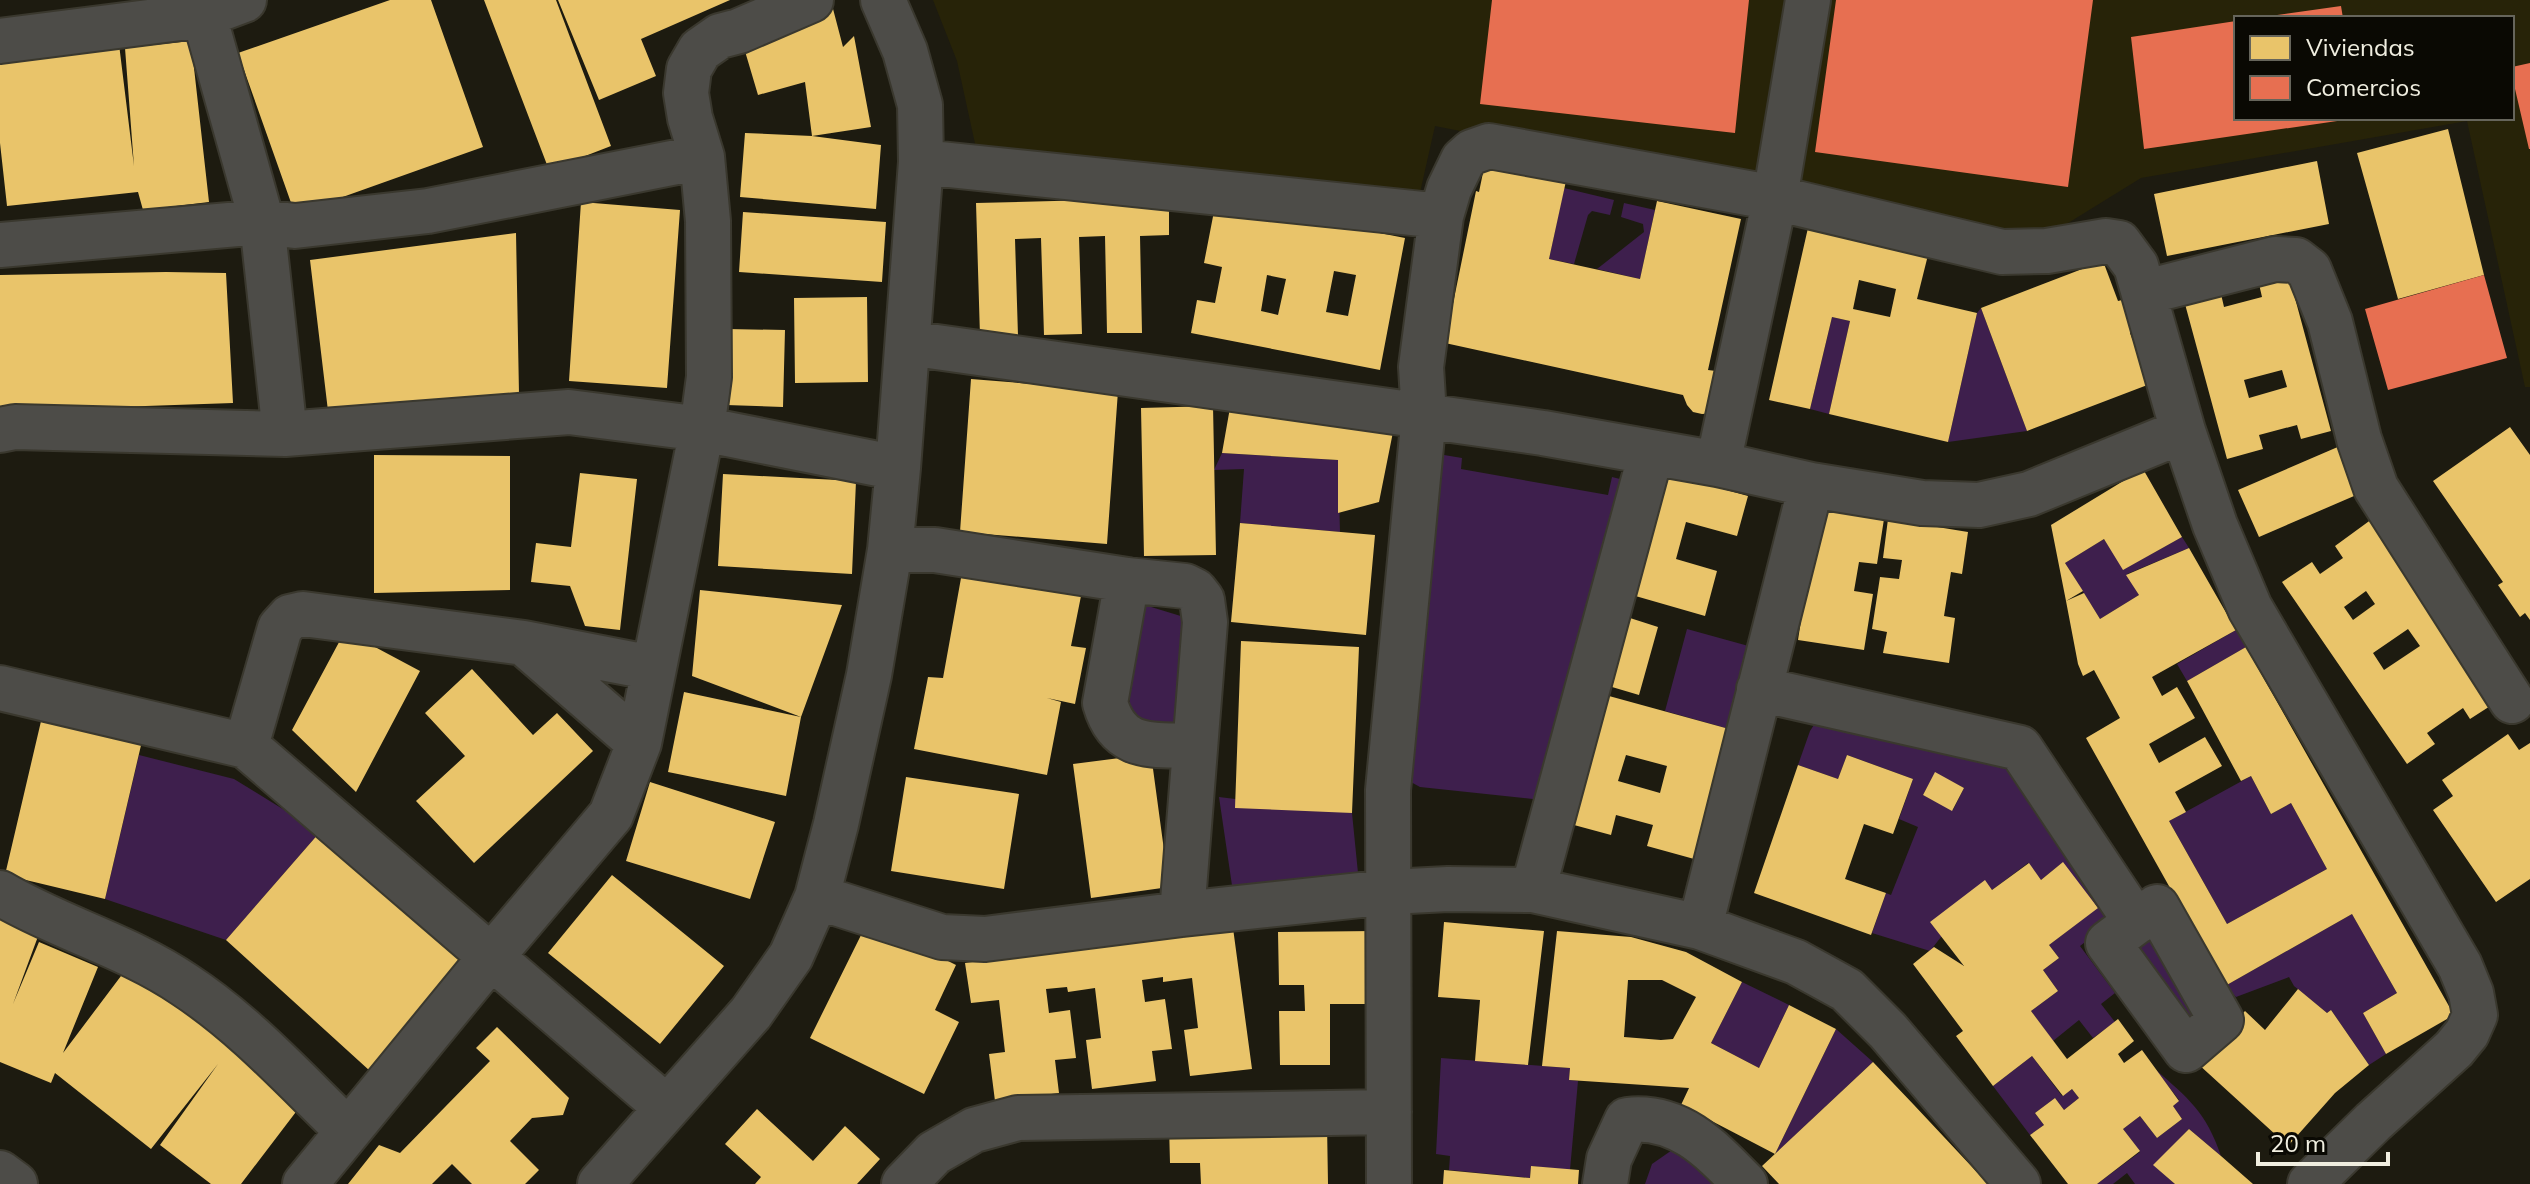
<svg xmlns="http://www.w3.org/2000/svg" width="2530" height="1184" viewBox="0 0 2530 1184" font-family="Mulish,sans-serif">
  <style>
    .built { fill: #272308; fill-rule: evenodd }
    .green { fill: #3e1f4d; fill-rule: evenodd }
    .homes { fill: #e9c46a; fill-rule: evenodd }
    .shops { fill: #e76f51 }
    .lines { fill: none; stroke-linecap: round; stroke-linejoin: round }
    .street-casing { stroke: #3a382e; stroke-width: 48 }
    .street { stroke: #4d4c48; stroke-width: 44 }
  </style>
  <rect width="100%" height="100%" fill="#1d1b10"/>
  <path class="built" d="M933 0H2530V387H2525L2467 121 2141 178 2039 241 1743 187 1435 126 1419 197 976 148 957 61ZM2236 18H2512V118H2236Z"/>
  <path class="green" d="M1564 188 1614 200 1610 215 1592 211 1588 215 1574 264 1549 259Z
    M1624 203 1655 210 1640 279 1597 269 1644 232 1643 224 1621 217Z
    M1981 308 2027 431 1948 442 1977 313Z
    M1832 317 1850 321 1829 414 1810 409Z
    M1222 453 1338 460 1340 532 1240 523 1244 469 1214 470Z
    M1438 454 1462 458 1461 469 1608 495 1612 477 1624 480 1542 800 1420 787 1409 781Z
    M2182 537 2189 548 2127 574 2139 595 2100 619 2065 563 2104 539 2124 569Z
    M1138 603 1184 617 1176 733 1128 720Z
    M1687 629 1763 650 1740 732 1665 711Z
    M2236 630 2246 647 2187 681 2177 664Z
    M1823 711 2002 753 2105 905 2107 925 2080 946 2115 993 2101 1004 2115 1022 2093 1038 2079 1020 2053 1041 2031 1011 2058 991 2043 970 2059 958 2049 945 2097 908 2062 863 2041 880 2028 863 1992 890 1985 881 1930 951 1872 933 1886 893 1891 895 1918 827 1899 819 1913 779 1847 755 1838 779 1798 765 1810 731ZM1935 773 1964 788 1953 810 1923 795Z
    M139 755 234 779 320 832 226 940 105 899Z
    M2251 776 2271 814 2291 803 2327 869 2227 924 2169 821Z
    M1219 797 1352 813 1359 883 1234 899Z
    M2352 914 2397 993 2363 1013 2386 1054 2369 1065 2331 1010 2327 1013 2294 986 2289 977 2236 997 2225 986Z
    M2151 933 2206 1015 2183 1031 2129 948Z
    M1742 982 1789 1005 1759 1068 1711 1043Z
    M1836 1029 1873 1062 1775 1154Z
    M2032 1056 2062 1096 2072 1089 2079 1098 2064 1110 2055 1098 2035 1113 2044 1125 2030 1135 1993 1086Z
    M1441 1058 1570 1068 1569 1080 1578 1081 1570 1170 1531 1166 1530 1178 1449 1170 1450 1156 1436 1154Z
    M2155 1069C2189 1099 2206 1112 2221 1156L2189 1129 2154 1165 2175 1184H2135L2127 1173 2113 1184H2097L2140 1152 2123 1129 2140 1116 2157 1138 2182 1119 2173 1106 2179 1100Z
    M1675 1148 1713 1184H1645L1652 1164Z"/>
  <path class="homes" d="M390 0H431L483 147 295 214 238 53Z
    M484 0H556L611 146 549 170Z
    M558 0H730L641 39 656 76 599 100Z
    M832 5 843 47 854 36 871 127 812 136 805 82 758 95 739 31Z
    M118 36 134 166 125 48 191 41 209 202 143 210 138 192 7 206 0 143V52Z
    M2448 129 2484 275 2398 299 2357 153Z
    M745 133 812 136 881 145 876 209 740 197Z
    M2317 161 2329 224 2167 256 2154 194Z
    M1485 163 1566 181 1549 259 1640 279 1657 201 1741 219 1708 370 1716 371 1714 413 1702 414 1693 412 1687 405 1683 395 1445 343 1476 191 1479 192Z
    M1169 198V235L1140 236 1142 333H1107L1105 236 1079 237 1082 334 1044 335 1041 238 1015 239 1018 336H980L976 203Z
    M1216 201 1405 238 1380 370 1191 333 1197 300 1215 303 1222 267 1204 263ZM1334 271 1356 275 1348 316 1326 312ZM1267 275 1286 279 1278 315 1261 311Z
    M581 202 680 210 667 388 569 381Z
    M743 212 886 222 882 282 739 272Z
    M1810 219 1930 247 1917 299 1977 313 1948 442 1829 414 1850 321 1832 317 1810 409 1769 400ZM1859 280 1896 289 1890 317 1853 309Z
    M516 233 519 394 450 398 328 411 310 260Z
    M2103 261 2118 301 2122 300 2134 332 2130 333 2150 384 2027 431 1981 308Z
    M166 272 226 273 233 403 0 411V275Z
    M2289 276 2331 431 2301 439 2297 425 2259 435 2263 449 2227 459 2185 304 2221 294 2224 307 2262 297 2259 284ZM2282 370 2287 387 2249 398 2244 380Z
    M867 297 868 382 795 383 794 298Z
    M727 329 785 330 783 407 726 405Z
    M971 379 1118 391 1107 544 960 532Z
    M1231 402 1394 427 1379 502 1338 513V460L1222 453Z
    M1213 406 1216 555 1144 556 1141 408Z
    M2510 427 2530 455V620L2525 613 2520 617 2498 585 2503 582 2433 481Z
    M2340 446 2361 493 2259 537 2238 490Z
    M374 455 510 456V590L374 593Z
    M2143 469 2182 537 2123 570 2104 539 2065 563 2083 591 2066 601 2084 593 2100 619 2139 595 2126 575 2189 548 2236 630 2152 677 2162 696 2177 687 2195 718 2149 744 2159 763 2205 737 2222 766 2175 792 2186 812 2169 821 2227 924 2327 869 2291 803 2271 814 2251 776 2241 781 2187 681 2246 647 2454 1015 2386 1054 2363 1013 2397 993 2352 914 2225 986 2086 738 2120 718 2094 670 2083 676 2078 664 2066 601 2051 525Z
    M580 473 637 479 620 630 585 626 570 586 531 582 536 543 571 547Z
    M1665 473 1748 496 1737 536 1686 522 1676 559 1717 571 1705 616 1632 595Z
    M723 474 856 481 852 574 718 566Z
    M1818 509 1884 519 1877 564 1859 562 1854 591 1873 594 1864 650 1798 640Z
    M1888 519 1968 532 1962 574 1951 572 1944 616 1955 618 1949 663 1883 653 1887 632 1872 629 1880 577 1899 579 1902 560 1883 558Z
    M2372 519 2498 701 2470 719 2463 708 2427 733 2435 744 2407 764 2282 582 2312 562 2320 574 2343 558 2335 546ZM2366 591 2375 604 2353 620 2344 607ZM2408 629 2420 646 2384 670 2373 653Z
    M1240 523 1375 535 1366 635 1231 622Z
    M963 567 1082 591 1071 646 1086 648 1075 704 1047 698 1061 702 1047 775 914 749 928 677 943 678Z
    M700 590 842 605 801 717 786 796 668 772 684 692 801 717 692 676Z
    M1630 618 1658 627 1639 695 1612 687Z
    M345 631 420 671 356 792 292 730Z
    M1241 641 1359 647 1352 813 1235 808Z
    M472 669 533 735 557 713 593 751 474 863 416 801 465 756 425 713Z
    M1609 696 1740 732 1705 862 1647 846 1653 825 1616 815 1611 835 1574 825ZM1626 755 1667 766 1660 793 1618 781Z
    M42 717 142 741 105 899 5 875Z
    M2508 734 2519 750 2530 743V879L2496 902 2433 810 2453 796 2442 780Z
    M1151 754 1169 887 1091 898 1073 764Z
    M1847 755 1913 779 1893 834 1864 824 1845 879 1886 893 1871 935 1754 893 1798 765 1838 779Z
    M1935 772 1964 788 1952 811 1923 795Z
    M906 777 1019 794 1004 889 891 871Z
    M650 782 775 822 750 899 626 861Z
    M320 832 473 964 370 1071 226 940Z
    M2063 862 2098 908 2049 945 2059 958 2043 970 2058 991 2031 1011 2067 1059 2118 1019 2134 1041 2118 1054 2124 1063 2142 1050 2179 1101 2173 1106 2182 1119 2157 1138 2140 1116 2123 1129 2140 1151 2097 1184H2068L2030 1135 2044 1125 2035 1113 2055 1098 2064 1110 2079 1098 2072 1089 2063 1096 2032 1056 1993 1086 1956 1036 1963 1031 1913 964 1934 947 1964 966 1930 922 1985 880 1992 890 2029 863 2041 880Z
    M612 875 724 966 660 1044 548 953Z
    M0 916 40 931 13 1004 39 942 98 967 63 1053 127 968 173 1004 305 1100 241 1184H211L160 1145 218 1064 151 1149 55 1073 51 1083 0 1062Z
    M868 921 956 965 935 1010 959 1022 924 1094 810 1038Z
    M1444 922 1544 931 1528 1065 1475 1061 1480 1000 1438 997Z
    M1233 928 1252 1069 1190 1076 1184 1030 1198 1028 1192 978 1163 982V977L1142 980 1145 1002 1165 999 1172 1049 1152 1051 1156 1081 1092 1089 1086 1040 1101 1038 1095 988 1068 992 1067 987 1046 989 1049 1013 1070 1010 1076 1058 1055 1060 1059 1093 995 1101 989 1054 1005 1052 999 1000 971 1003 965 963Z
    M1375 931 1376 1004H1330V1065H1280L1279 1011H1305L1304 985H1279L1278 932Z
    M1557 931 1631 937 1686 952 1742 982 1711 1043 1759 1068 1789 1005 1836 1029 1775 1154 1681 1105 1689 1088 1569 1080 1570 1068 1542 1066ZM1628 980H1662L1696 997 1673 1039 1661 1040 1624 1037Z
    M2298 989 2327 1013 2331 1010 2369 1065 2335 1093 2288 1146 2197 1063 2245 1011 2265 1030Z
    M497 1027 569 1098 563 1115 532 1118 510 1141 539 1170 525 1184H472L452 1164 432 1184H348L379 1145 400 1153 490 1061 476 1048Z
    M1873 1062 1914 1105 1988 1184H1779L1762 1166Z
    M757 1109 813 1161 845 1126 880 1159 857 1184H755L761 1177 725 1144Z
    M1327 1124 1328 1184H1201L1200 1163H1170L1169 1125Z
    M2189 1129 2221 1156 2253 1184H2175L2153 1165Z
    M1531 1166 1579 1170 1578 1184H1443L1444 1170 1530 1178Z"/>
  <path class="shops" d="M1492 0H1749L1735 133 1480 104Z
    M1836 0H2093L2068 187 1815 152Z
    M2341 6 2343 18H2270V16Z
    M2236 21V118H2344V120L2144 149 2131 37Z
    M2530 63V149H2529L2512 76V67Z
    M2484 275 2507 358 2388 390 2365 309Z"/>
  <g class="lines">
    <defs>
      <path id="street" d="M204 15 262 222 285 434
        M0 41 204 15 244 0
        M921 162 1441 216
        M0 245 262 222 295 226 428 211 702 157
        M2146 292 2275 259 2296 260 2309 270 2330 322 2359 439 2376 488 2512 701
        M908 343 1543 433 1718 464 1811 485 1922 503 1979 505 2029 494 2183 431
        M0 430 15 427 285 434 569 412 702 429 898 468
        M1718 464 1775 198 1808 0
        M890 550H935L1127 580 1185 586 1195 591 1202 600 1205 622 1182 914
        M1127 580 1105 703C1119 752 1153 744 1194 746
        M526 645 639 743
        M0 688 246 746 667 1108
        M1759 689 2020 748 2136 922 2108 943 2186 1050 2221 1020 2157 907 2136 922
        M246 746 280 628 290 617 303 614 524 643 653 668
        M1533 890 1651 453
        M0 893C59 928 128 946 185 985 246 1025 296 1081 348 1131
        M817 897 942 937 985 939 1182 914 1389 892 1448 889 1533 890 1700 927 1796 962 1847 990 1888 1031 2018 1184
        M1700 927 1811 485
        M0 1173 15 1184
        M305 1184 491 957 611 815 639 743 702 429 709 377 708 221 702 157 690 118 686 93 689 69 700 50 720 36 739 31 811 0
        M600 1184 751 1013 791 956 817 897 836 824 869 675 890 550 898 468 921 162 920 105 905 51 883 0
        M904 1184 934 1153 974 1130 1018 1118 1389 1112
        M1389 1184 1388 790 1424 415 1421 367 1441 216 1449 189 1463 160 1472 152 1489 146 1775 198 2002 252 2047 251 2106 241 2119 243 2136 266 2183 431 2215 525 2250 608 2460 966 2471 993 2475 1015 2467 1033 2454 1049 2373 1122 2310 1184
        M1605 1184 1609 1159 1627 1120C1679 1114 1712 1150 1745 1184"/>
    </defs>
    <use href="#street" class="street-casing"/>
    <use href="#street" class="street"/>
  </g>
  <rect x="2234" y="16" width="280" height="104" fill="#0a0903" stroke="#66655b" stroke-width="2"/>
  <rect x="2250" y="36" width="40" height="24" fill="#e9c46a" stroke="#66655b" stroke-width="2"/>
  <text x="2306" y="56" font-size="24" fill="#f0eee0">Viviendas</text>
  <rect x="2250" y="76" width="40" height="24" fill="#e76f51" stroke="#66655b" stroke-width="2"/>
  <text x="2306" y="96" font-size="24" fill="#f0eee0">Comercios</text>
  <path d="M2258 1152v12h130v-12" fill="none" stroke="#f0eee0" stroke-width="4"/>
  <text x="2270" y="1152" font-size="24" fill="#f0eee0" stroke="#0a0903" stroke-width="6" paint-order="stroke">20 m</text>
</svg>
